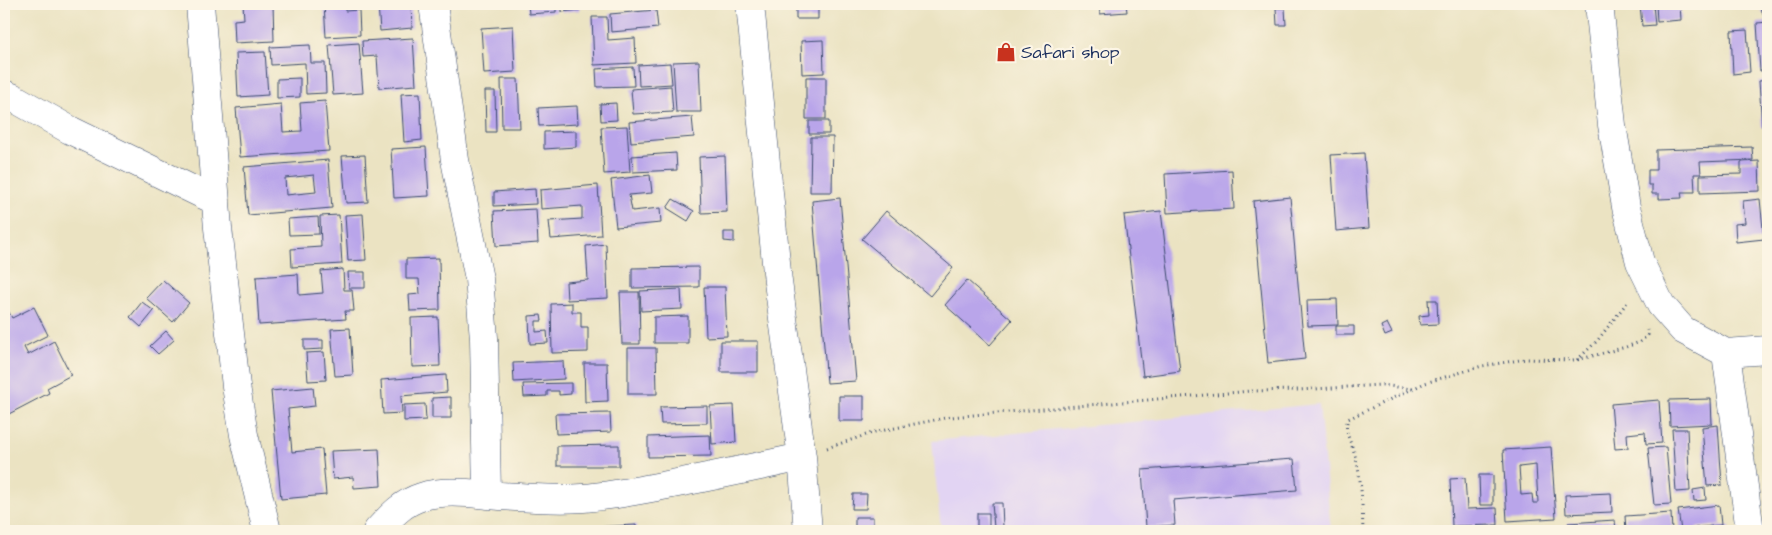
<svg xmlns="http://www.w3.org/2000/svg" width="1772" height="535" viewBox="0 0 1772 535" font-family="'Architects Daughter',sans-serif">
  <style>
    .built { fill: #e2d4f3 }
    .building { fill: #b9a5ea; fill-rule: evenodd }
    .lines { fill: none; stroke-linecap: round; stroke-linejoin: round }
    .street-casing { stroke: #3a4a6d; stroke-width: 29 }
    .path { stroke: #3a4a6d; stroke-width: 3; stroke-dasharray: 1 4; stroke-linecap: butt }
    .street { stroke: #fff; stroke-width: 28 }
    .labels { text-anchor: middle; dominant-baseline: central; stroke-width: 4.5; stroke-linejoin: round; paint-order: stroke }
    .poi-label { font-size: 18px; fill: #1b2f5e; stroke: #fcf5e5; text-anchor: start }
  </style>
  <rect width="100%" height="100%" fill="#fcf5e5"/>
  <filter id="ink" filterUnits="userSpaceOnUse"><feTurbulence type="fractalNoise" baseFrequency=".02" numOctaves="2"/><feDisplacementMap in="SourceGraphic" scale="10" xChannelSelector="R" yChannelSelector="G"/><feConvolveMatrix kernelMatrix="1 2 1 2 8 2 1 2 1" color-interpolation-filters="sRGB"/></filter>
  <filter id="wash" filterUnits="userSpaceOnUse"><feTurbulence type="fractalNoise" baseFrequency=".0096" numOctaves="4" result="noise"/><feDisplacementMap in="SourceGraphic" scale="20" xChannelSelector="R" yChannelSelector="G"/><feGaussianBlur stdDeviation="1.12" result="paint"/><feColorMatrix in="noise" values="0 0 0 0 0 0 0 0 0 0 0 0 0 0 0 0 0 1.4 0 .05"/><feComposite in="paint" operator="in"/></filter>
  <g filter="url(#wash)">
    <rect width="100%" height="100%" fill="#ebe3c2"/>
    <path class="built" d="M1319 404 1331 531H941L932 441Z"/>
    <g id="blocks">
      <path class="building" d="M243 4H273L274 41 235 43 234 20 244 19Z
        M324 4H345V11L359 10 360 35 326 37Z
        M378 4H411L412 28 380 31Z
        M528 4H556V12L529 14Z
        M562 4H580V10L562 12Z
        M588 4H632V5L589 8Z
        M796 4H818V19H796Z
        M1099 4H1126L1127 12 1100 14Z
        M1640 4H1653L1655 25 1642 26Z
        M1656 4H1680L1681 20 1657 22Z
        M1761 4H1768V13H1762Z
        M1276 8H1285L1286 25H1277Z
        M656 10 658 28 611 32 610 14Z
        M592 17H607L608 40 635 38 636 63 594 65Z
        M1768 22V70L1760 71 1757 23Z
        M513 26 515 72 484 74 481 28Z
        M1747 30 1750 72 1733 74 1731 31Z
        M413 38 416 85 379 88 377 56 363 57 362 41Z
        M823 40 824 73 802 74 801 41Z
        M359 43 363 93 333 95 329 45Z
        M310 45 311 63H325L326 93 306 94 305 63 271 65 270 47Z
        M265 52 268 95 238 97 236 53Z
        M699 61 701 112H676L673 62Z
        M670 63 672 84 639 86 638 65Z
        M633 67 634 86 597 87 596 69Z
        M806 77H826V119H806Z
        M300 78V97L277 98V79Z
        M501 79H518L520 128H502Z
        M1768 80V127H1762L1759 81Z
        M671 86 673 112 633 114 631 89Z
        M485 91H495L496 132H486Z
        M420 93 422 140 404 142 401 94Z
        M325 101 329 151 240 157 236 108 281 104 283 132 302 131 300 103Z
        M616 103 617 120 601 121 600 104Z
        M577 106 578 124 539 126 538 108Z
        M692 117 694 137 631 142 629 122Z
        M809 121H829V134H809Z
        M627 126 630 172 604 174 601 127Z
        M576 131V147L544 149V132Z
        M811 137H833L832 192H810Z
        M426 147 429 196 394 198 391 149Z
        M1752 147 1753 160 1700 162 1701 174H1694L1695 192H1681L1682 198 1659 199V194H1652V185H1648V170H1656V150Z
        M676 153 677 170 633 172 632 156Z
        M1364 153 1369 228 1336 231 1331 155Z
        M365 155 368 202 346 203 342 156Z
        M725 156 727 212 701 213 699 157Z
        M328 160 332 208 248 215 244 167ZM314 175 316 192 286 195 285 178Z
        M1759 161 1760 191 1700 193V175L1741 174V162Z
        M1232 170 1234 209 1167 213 1165 174Z
        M650 175 652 193 629 195 632 211 660 208 661 223 616 227 611 180Z
        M598 185 601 235 551 239 549 221 582 219V206L541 209 540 190Z
        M535 189 536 204 494 206V192Z
        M1290 197 1305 359 1268 363 1253 201Z
        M840 198 856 381 827 383 812 201Z
        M673 199 694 211 688 221 667 208Z
        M1760 199 1764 239 1736 242 1735 224 1745 223 1743 201Z
        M536 209 538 243 496 246 494 211Z
        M886 211 953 268 930 296 862 239Z
        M1161 211 1180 371 1143 376 1124 215Z
        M363 214 366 260 348 261 345 215Z
        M339 215 342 264 292 267 291 249 321 247 320 216Z
        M318 217 319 234 289 235 288 219Z
        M724 232H734V242L724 241Z
        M606 244 608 298 567 300 566 282 588 280 586 246Z
        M439 258 440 310 410 311 409 295 420 294 419 279H406V259Z
        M699 267V287L632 288V268Z
        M343 269 344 290H352L354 311H345L346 319 259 325 256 277 298 274 299 295 323 293 321 271Z
        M348 272H365V288H349Z
        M163 280 189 303 173 322 146 298Z
        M967 280 1012 320 990 345 945 305Z
        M704 287H725L727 336 706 337Z
        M681 289 682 309 641 311 640 291Z
        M620 292H639L640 344H622Z
        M1337 299 1338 325 1308 326 1307 300Z
        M1428 300H1437L1438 324 1420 325 1419 316 1429 315Z
        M142 302 154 311 141 327 130 317Z
        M572 303V312H581V327H588V352L552 353 551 304Z
        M5 305 12 318 34 307 48 335 24 347 28 355 54 341 71 375 47 388 49 393 5 416 4 413V306Z
        M541 315 542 321H536V332L547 331 548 343 530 344 529 316Z
        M688 316V343H654V317Z
        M438 317 440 366 412 367 411 318Z
        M1387 323 1392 333 1385 336 1381 326Z
        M1336 326H1354V335H1336Z
        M350 328 353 375 335 376 331 329Z
        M166 331 174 340 158 354 150 346Z
        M304 340H323V349L304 350Z
        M721 341H758V372H721Z
        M628 348H656L657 394H628Z
        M324 352 326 380 308 381 306 353Z
        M563 361 564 379 514 382 513 363Z
        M584 363H607L608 401 585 402Z
        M446 375 447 392 401 396 402 413 383 414 381 380Z
        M571 383V394L559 395V391H547V396L524 397 523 384Z
        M313 387 315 406 288 409 292 452 322 449 326 495 281 499 271 391Z
        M839 396H864V421H839Z
        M451 397V418H432V398Z
        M1711 399 1712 424 1670 426 1669 400Z
        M1659 400 1662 443 1646 444 1645 432 1627 434 1628 448 1615 449 1611 404Z
        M425 404 426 420 404 421V405Z
        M734 405 736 442 712 444 710 406Z
        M707 406V423L661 424 660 407Z
        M610 413 611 432 556 434 555 414Z
        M1718 425 1722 485 1707 486 1702 427Z
        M1672 429H1687L1690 491 1676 492Z
        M710 435 711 456 648 457V437Z
        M619 445V466H557V446Z
        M1551 447 1556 518 1507 521 1503 450ZM1536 465 1538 503H1533L1532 494 1521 495 1519 467Z
        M1666 447 1671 504 1654 505 1648 448Z
        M379 449 381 486 354 488 353 477 333 479 331 451Z
        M1294 459 1297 490 1173 500 1175 525 1146 527 1142 470Z
        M1479 475H1493V505H1480Z
        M1465 478 1467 509 1497 508 1498 525 1452 526 1450 479Z
        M1705 488 1706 500 1694 501 1693 490Z
        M1611 493 1612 512 1566 514 1565 495Z
        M853 494H867L866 509H852Z
        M992 503H1002L1003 527 994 528Z
        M1719 505 1721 525 1695 528V531H1681L1678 510Z
        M977 513H989V527L977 528Z
        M1671 513 1672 531H1626L1625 516Z
        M855 517H873V531H855Z
        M1615 520 1616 531H1569L1568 523Z
        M636 525V531H568V528Z
        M1730 526V531H1714V527Z
        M1502 528V531H1473V529Z"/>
    </g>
  </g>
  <g filter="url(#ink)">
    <use href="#blocks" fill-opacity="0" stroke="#3a4a6d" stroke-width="1"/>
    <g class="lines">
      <defs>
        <path id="street" d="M200 4 218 228 236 386 244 435 267 531
          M433 4 455 160 479 279 484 338 487 495
          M750 4 778 282 802 457 808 531
          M1599 4 1612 125 1626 207 1640 262 1661 305 1683 330 1726 353 1768 350
          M4 94 12 97 70 130 216 201
          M1726 353 1750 531
          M377 531C390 517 402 503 421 497 445 489 475 494 500 496 528 498 556 500 583 498 610 496 636 491 662 486 709 477 756 467 802 457"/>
      </defs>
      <use href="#street" class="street-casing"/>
      <path class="path" d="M1577 360 1597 341 1629 300
        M827 448 875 432 950 417 1251 391 1298 390 1382 385 1412 389
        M1363 531C1362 503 1362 476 1353 449 1349 438 1344 430 1348 419L1425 383 1482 366 1526 359 1577 360 1626 347 1640 342 1648 335 1647 330"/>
      <use href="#street" class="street"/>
    </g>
  </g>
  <defs>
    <symbol id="shop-bare" viewBox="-9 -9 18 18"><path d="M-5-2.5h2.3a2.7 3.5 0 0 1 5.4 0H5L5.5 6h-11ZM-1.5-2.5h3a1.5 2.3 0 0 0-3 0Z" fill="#c8321e" stroke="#fcf5e5" stroke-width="2.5" paint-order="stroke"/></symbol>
  </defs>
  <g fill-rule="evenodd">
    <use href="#shop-bare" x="992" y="38" width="28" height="28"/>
  </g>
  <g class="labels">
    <g class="poi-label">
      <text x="1021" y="52">Safari shop</text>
    </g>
  </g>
  <rect width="1772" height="535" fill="none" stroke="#fcf5e5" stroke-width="20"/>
</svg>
